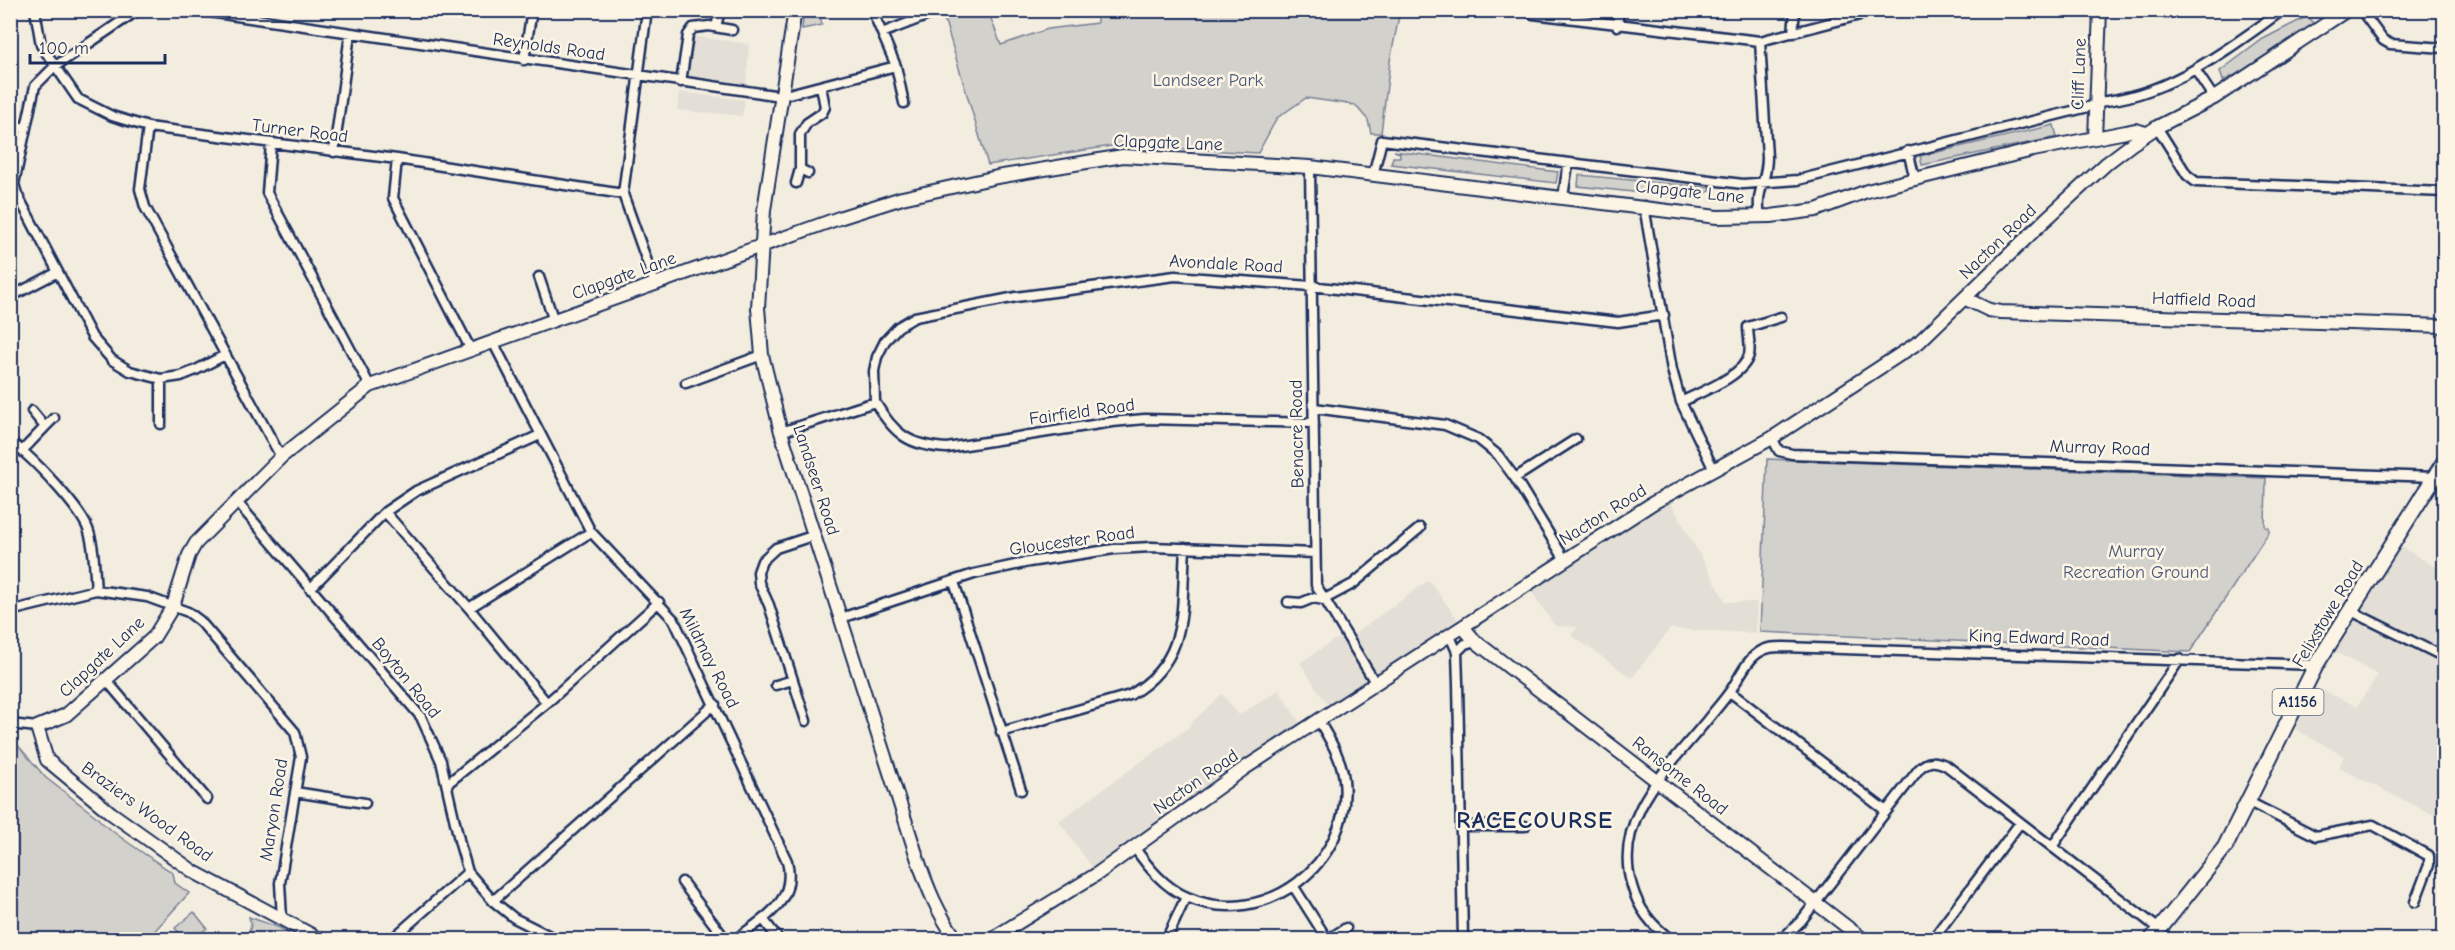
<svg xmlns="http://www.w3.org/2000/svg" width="2455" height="950" viewBox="0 0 2455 950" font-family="'Comic Neue',sans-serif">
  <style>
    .built { fill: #e3dfd6 }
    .green { fill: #d3d1cc; stroke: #778095; stroke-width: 1.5 }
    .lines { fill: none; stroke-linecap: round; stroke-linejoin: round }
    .street-casing { stroke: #1b2f5e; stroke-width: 13 }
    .secondary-casing { stroke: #1b2f5e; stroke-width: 16 }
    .primary-casing { stroke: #1b2f5e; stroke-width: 18 }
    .street { stroke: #fcf5e5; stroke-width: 8 }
    .secondary { stroke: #fcf5e5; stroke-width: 12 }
    .primary { stroke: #fcf5e5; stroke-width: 14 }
    .labels { text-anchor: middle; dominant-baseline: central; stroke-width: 5; stroke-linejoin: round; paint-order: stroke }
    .shield { fill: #fcf5e5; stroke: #5e6a86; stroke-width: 1.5 }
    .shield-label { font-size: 16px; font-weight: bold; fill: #1b2f5e }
    .street-label { font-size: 18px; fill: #1b2f5e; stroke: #fcf5e5 }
    .park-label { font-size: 18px; fill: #49587a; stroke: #fcf5e5 }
    .district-label { font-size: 24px; font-weight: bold; letter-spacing: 1.5px; fill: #1b2f5e; stroke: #fcf5e5 }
  </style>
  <rect width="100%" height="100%" fill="#f3ede0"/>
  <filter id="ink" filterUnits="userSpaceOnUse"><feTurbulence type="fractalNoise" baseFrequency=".0167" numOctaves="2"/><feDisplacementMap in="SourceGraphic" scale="12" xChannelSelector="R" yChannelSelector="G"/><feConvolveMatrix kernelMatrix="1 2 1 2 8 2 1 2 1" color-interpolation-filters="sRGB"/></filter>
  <g filter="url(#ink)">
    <path class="built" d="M692 36 749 44 746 87 686 76Z
      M679 92 745 100 742 116 677 110Z
      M1670 501 1726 602H1757L1756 633 1670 629 1632 678 1571 635 1578 627 1555 626 1531 591Z
      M2400 546 2444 572V820L2339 768 2344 756 2295 729 2313 686 2357 706 2378 675 2332 650Z
      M1429 580 1463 627 1333 713 1300 663 1334 640 1353 635Z
      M1279 690 1305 731 1097 874 1059 821 1189 727 1190 724 1222 694 1239 715Z"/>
    <path class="green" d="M804 11H819L822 25 802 29Z
      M962 11H988L1001 45 1048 29 1097 23V11H1400L1390 61 1381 133H1371L1368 120 1355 105 1306 98 1277 118 1258 153 1118 145 988 165 944 18Z
      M2308 16 2314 24 2258 64 2223 81 2220 71 2263 39Z
      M2054 125 2057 137 1922 165 1920 156Z
      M1394 151 1558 172 1556 183 1391 164 1393 157H1400V153Z
      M1579 175 1714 188 1697 199 1578 186Z
      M1767 459 2266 478 2265 527 2269 528V532L2190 652 1760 632Z
      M10 736 46 778 97 817C102 827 160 864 173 873L175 883 189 893 149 937 150 939H11Z
      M194 912 207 928 194 939H185L175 928Z
      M249 917 280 928 297 939H248L251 924Z"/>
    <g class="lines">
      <defs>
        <path id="street" d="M35 10 41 45 78 99 112 116 148 127 397 159 623 194
          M138 10 54 67 35 86 14 184 17 194 92 337 112 360 130 371 161 379 181 376 196 370 225 355
          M195 10 781 96 896 66
          M647 10 623 194 655 284
          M872 10 896 66 904 103
          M1526 10 1533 14 1760 41 1879 10
          M2361 10 2383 40 2390 44 2444 48
          M1617 26 1619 10
          M716 27 720 10
          M882 33 942 10
          M1793 33 1795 10
          M524 60 532 10
          M2196 71 2214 98
          M681 82 688 35 693 28 709 26 732 30
          M2096 102C2168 97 2226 50 2283 10
          M10 125 26 128
          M148 127 140 189 145 207 281 457
          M2157 127 2187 175 2196 182 2444 192
          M271 144 267 193 370 386
          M1908 151 1915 179
          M334 152 350 34
          M397 159 393 198 471 350
          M1310 167 1316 585 1376 684
          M808 173 800 169V134L807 123 822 113 825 107 821 86
          M1373 175 1382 140 1743 184 1798 180 2096 105
          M796 183 800 169
          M1563 197 1568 164
          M1644 206 1672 370 1681 402 1714 470
          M1760 216C1755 190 1767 183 1767 157L1760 41
          M539 277 554 321
          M10 297 58 272
          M493 342 591 532 674 620 787 861C797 903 764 917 735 940
          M686 383 762 355
          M875 402C894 434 909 446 947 448L1112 422 1145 419 1314 423
          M1681 402C1700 392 1743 377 1749 355 1751 347 1748 335 1748 327L1781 317
          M1314 408 1445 425 1478 439 1498 455 1515 478 1565 560
          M161 424V379
          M45 427 54 418
          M781 432 875 402 874 371 877 357 885 341 898 327 915 317 1016 297 1175 276 1311 286 1618 322 1664 315
          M1772 438 1779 451 1792 454 2435 477
          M10 442C30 454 80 508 88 529 95 548 94 570 96 590
          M23 450 45 427 32 411
          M1515 478 1576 439
          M236 501 421 717 441 761 460 844 468 872 493 901 514 918 558 940
          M385 512 469 608 547 703
          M954 582 1021 790
          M310 589 385 512 416 491 540 435
          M1288 602 1301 603 1313 598 1323 600 1353 584 1420 528
          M469 608 591 532
          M2349 610 2444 657
          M10 611 96 590 147 597 188 612 200 621 295 732 301 757 280 883 282 919
          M841 618 974 574 1029 562 1114 549 1152 547 1315 553
          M1450 636 1457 652 1458 683 1463 940
          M1457 652 1465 644 1475 641
          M107 681 207 799
          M776 685 793 680
          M1730 692 1886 811
          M806 721 769 605 759 583 758 572 762 561 776 548 815 535
          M10 724 37 727
          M1001 732 1130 695C1190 660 1181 609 1185 548
          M447 784 547 703 659 602
          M295 792 365 803
          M2249 802 2316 836 2373 825 2429 856V865L2415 902
          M1462 826H1525
          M1134 847C1148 867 1164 887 1187 897 1264 931 1353 863 1344 780 1342 759 1330 740 1319 721
          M2052 847 2180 659
          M682 882 726 940
          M1294 887 1327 939
          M493 901 715 704
          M763 919 779 940
          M391 940 468 872
          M1166 940 1186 897
          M1327 940 1346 928
          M1672 940C1653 927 1638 908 1632 886 1611 819 1670 766 1708 719 1716 709 1724 700 1731 690 1739 678 1746 661 1758 653 1766 647 1774 647 1784 647L2316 665
          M1781 940 1801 921 1919 769C1928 760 1935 760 1947 766L2159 929
          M1932 940 2020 823"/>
        <path id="secondary" d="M795 10 764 210 758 308 762 355 781 432 917 857C927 887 938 914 957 940
          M2095 138 2100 10
          M1966 299 1989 310 2001 312 2444 326
          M1463 627 1475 641 1864 940
          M321 940 194 872 111 813 47 760 37 727 66 715 154 637 173 606 189 555 196 543 281 457 370 386 842 217 902 198 997 177 1123 156 1310 167 1717 217 1771 216 1816 210 1867 191 1915 179 2033 150 2126 132 2135 130 2146 133
          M990 940 1097 874 1245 768 1653 503 1772 438 1919 342 2045 220 2107 163 2132 144 2157 127 2214 98 2347 10"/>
        <path id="primary" d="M2151 940 2225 847 2316 665 2444 462"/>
      </defs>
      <use href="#street" class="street-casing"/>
      <use href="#secondary" class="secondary-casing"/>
      <use href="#primary" class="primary-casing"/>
      <use href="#street" class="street"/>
      <use href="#secondary" class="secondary"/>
      <use href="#primary" class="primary"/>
    </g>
  </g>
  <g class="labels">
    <rect class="shield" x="2272.5" y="689" width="51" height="26" rx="4.5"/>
    <g class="shield-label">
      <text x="2298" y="702">A1156</text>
    </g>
    <g class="street-label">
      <text transform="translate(549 47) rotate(8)">Reynolds Road</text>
      <text transform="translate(2079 74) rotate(-88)">Cliff Lane</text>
      <text transform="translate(300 131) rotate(7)">Turner Road</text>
      <text transform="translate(1168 143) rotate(2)">Clapgate Lane</text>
      <text transform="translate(1690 192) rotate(6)">Clapgate Lane</text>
      <text transform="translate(1998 242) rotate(-44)">Nacton Road</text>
      <text transform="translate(1226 264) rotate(3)">Avondale Road</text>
      <text transform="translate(624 276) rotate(-20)">Clapgate Lane</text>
      <text transform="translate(2204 300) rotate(2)">Hatfield Road</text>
      <text transform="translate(1082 412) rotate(-8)">Fairfield Road</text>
      <text transform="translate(1297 434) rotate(-91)">Benacre Road</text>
      <text transform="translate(2100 448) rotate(2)">Murray Road</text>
      <text transform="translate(816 480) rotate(72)">Landseer Road</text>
      <text transform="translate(1603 515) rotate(-32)">Nacton Road</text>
      <text transform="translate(1072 541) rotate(-8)">Gloucester Road</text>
      <text transform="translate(2328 614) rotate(-59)">Felixstowe Road</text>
      <text transform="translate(2039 638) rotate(2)">King Edward Road</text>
      <text transform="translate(102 657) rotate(-43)">Clapgate Lane</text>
      <text transform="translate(709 658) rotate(63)">Mildmay Road</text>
      <text transform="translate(406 678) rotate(51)">Boyton Road</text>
      <text transform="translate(1680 776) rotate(38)">Ransome Road</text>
      <text transform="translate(1196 782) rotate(-35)">Nacton Road</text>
      <text transform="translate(274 810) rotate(-81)">Maryon Road</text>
      <text transform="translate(147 812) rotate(36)">Braziers Wood Road</text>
    </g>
    <g class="park-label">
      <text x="1208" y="80">Landseer Park</text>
      <text x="2136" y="551">Murray<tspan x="2136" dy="21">Recreation Ground</tspan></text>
    </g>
    <g class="district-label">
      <text x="1535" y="820">RACECOURSE</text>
    </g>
  </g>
  <rect width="2455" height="950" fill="none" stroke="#fcf5e5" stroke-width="36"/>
  <rect x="18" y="18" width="2419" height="914" fill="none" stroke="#1b2f5e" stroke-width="2" filter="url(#ink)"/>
  <path d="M30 54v9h135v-9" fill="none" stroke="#1b2f5e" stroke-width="3"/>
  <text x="39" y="54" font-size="18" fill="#1b2f5e" stroke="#fcf5e5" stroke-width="4.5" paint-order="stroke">100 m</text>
</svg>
